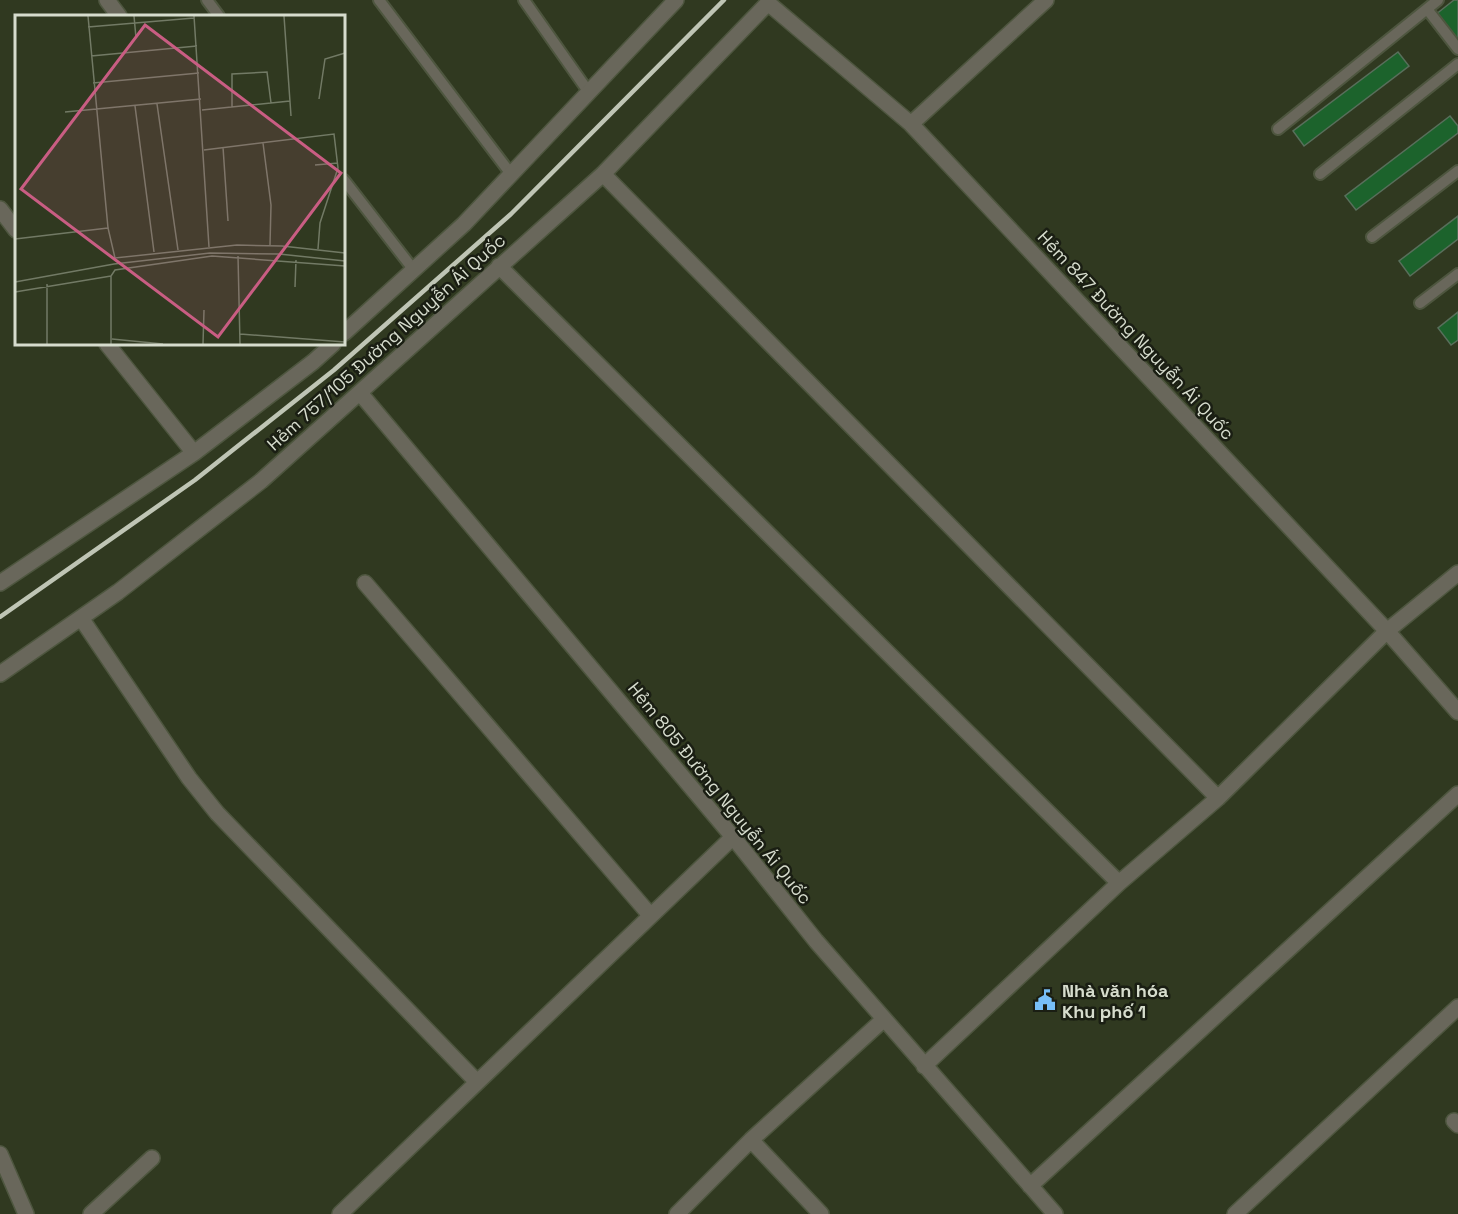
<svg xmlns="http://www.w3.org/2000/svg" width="1458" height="1214" viewBox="0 0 1458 1214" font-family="'Space Grotesk',sans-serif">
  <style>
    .building { fill: #1c632c; stroke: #586f5b; stroke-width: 1.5 }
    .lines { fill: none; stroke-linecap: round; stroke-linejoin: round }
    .lane-casing { stroke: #4e563f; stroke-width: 14 }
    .street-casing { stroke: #4e563f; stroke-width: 18 }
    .lane { stroke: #69675b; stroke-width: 10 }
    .street { stroke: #69675b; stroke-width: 15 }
    .rail { stroke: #bfc5b5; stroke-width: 4.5 }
    .labels { text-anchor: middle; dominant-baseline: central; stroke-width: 5; stroke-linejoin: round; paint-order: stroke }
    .street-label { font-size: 18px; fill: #d6dccd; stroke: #1a1e13 }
    .poi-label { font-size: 18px; font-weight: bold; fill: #d6dccd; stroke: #1a1e13; text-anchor: start }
    .inset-road { fill: none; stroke: #727a65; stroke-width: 1.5 }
    .view { fill: #c95d83; fill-opacity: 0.15; stroke: #c95d83; stroke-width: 3 }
    .inset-edge { fill: none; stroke: #d6dccd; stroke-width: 3 }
  </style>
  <rect width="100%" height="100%" fill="#303920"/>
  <path class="building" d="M1454 0H1458V43L1435 15Z
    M1398 52 1409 66 1304 146 1293 131Z
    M1450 116 1458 126V133L1356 210 1345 196Z
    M1458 216V239L1410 276 1399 261Z
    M1458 312V340L1451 345 1438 328Z"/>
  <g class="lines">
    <defs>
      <path id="lane" d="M207 0 219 16
        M379 0 511 174
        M524 0 588 91
        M1427 9 1458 49
        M1278 129 1438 0
        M1320 174 1458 64
        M344 180 413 269
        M1372 237 1458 171
        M1420 303 1458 274"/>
      <path id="street" d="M107 0 119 16
        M911 124 1046 0
        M603 174 1218 798
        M0 209 16 230
        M499 266 1119 883
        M344 333 464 224 676 0
        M107 344 194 453
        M360 393 733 837 816 941 1055 1214
        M0 583 194 453 313 362 333 344
        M365 583 650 915
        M81 618 189 778 217 813 477 1082
        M0 674 118 592 261 481 603 174 768 3 911 124 1387 631 1458 712
        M924 1066 1119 883 1218 798 1387 631 1458 573
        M1454 1121 1458 1125
        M751 1140 821 1214
        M0 1154 26 1214
        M1030 1186 1458 794
        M91 1214 152 1158
        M340 1214 733 837
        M677 1214 751 1140 883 1020
        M1235 1214 1458 1007"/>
    </defs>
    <use href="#lane" class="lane-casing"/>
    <use href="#street" class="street-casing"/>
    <use href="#lane" class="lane"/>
    <use href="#street" class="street"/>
    <path class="rail" d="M0 617 195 480 334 370 511 214 724 0"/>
  </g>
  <defs>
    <symbol id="civic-bare" viewBox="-9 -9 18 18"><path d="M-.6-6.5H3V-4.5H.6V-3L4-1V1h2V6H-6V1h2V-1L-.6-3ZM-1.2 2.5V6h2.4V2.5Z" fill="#77bff7" stroke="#1a1e13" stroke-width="2.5" paint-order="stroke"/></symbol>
  </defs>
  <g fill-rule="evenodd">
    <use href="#civic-bare" x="1030" y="985" width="30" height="30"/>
  </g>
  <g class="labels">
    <g class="street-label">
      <text transform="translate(1136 335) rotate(47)">Hẻm 847 Đường Nguyễn Ái Quốc</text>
      <text transform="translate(386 342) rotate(-42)">Hẻm 757/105 Đường Nguyễn Ái Quốc</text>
      <text transform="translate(720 793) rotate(51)">Hẻm 805 Đường Nguyễn Ái Quốc</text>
    </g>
    <g class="poi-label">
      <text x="1062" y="990">Nhà văn hóa<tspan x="1062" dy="21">Khu phố 1</tspan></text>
    </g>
  </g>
  <g transform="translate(15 15)">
    <rect width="330" height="330" fill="#303920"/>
    <path class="inset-road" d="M73 1 93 213 100 243 222 230 267 231 330 238M119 1 121 23M179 1 194 232M269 1 276 101M73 12 179 3M76 41 182 31M78 68 184 58M304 84 310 44 330 38M142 89 163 235M120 91 139 237M217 92V59L252 57 256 88M187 95 275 86M50 97 186 84M248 128 256 190 255 230M208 132 213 206M189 135 319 119 323 153 305 208 303 234M300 150 323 148M0 224 93 213M223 241 225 329M0 267 99 249 195 238 264 239 330 246M280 272 281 245M0 277 96 261M225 319 330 327M97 324 148 329M32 329V269M96 329V261L100 255 197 241 330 251M188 329 189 295"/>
    <path class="view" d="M130 10 326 158 203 322 6 174Z"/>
    <rect width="330" height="330" class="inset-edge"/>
  </g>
</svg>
